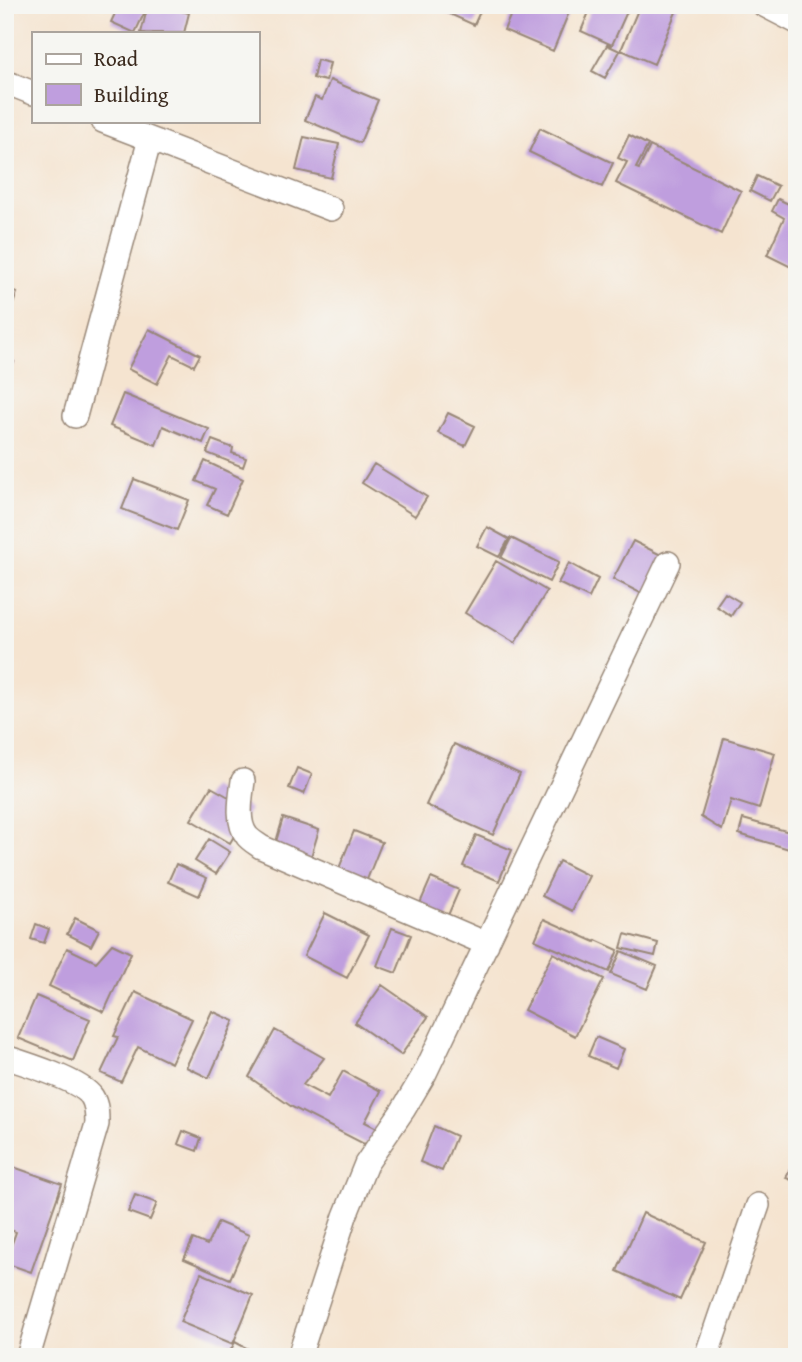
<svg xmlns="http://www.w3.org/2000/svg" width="802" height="1362" viewBox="0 0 802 1362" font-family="'Gentium Book Plus',serif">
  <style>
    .building { fill: #bf9ede }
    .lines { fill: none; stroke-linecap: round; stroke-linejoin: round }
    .minor-casing { stroke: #988777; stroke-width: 26 }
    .minor { stroke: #fff; stroke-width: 23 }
  </style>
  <rect width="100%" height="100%" fill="#f6f6f2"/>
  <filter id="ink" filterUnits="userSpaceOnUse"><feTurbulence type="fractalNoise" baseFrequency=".0143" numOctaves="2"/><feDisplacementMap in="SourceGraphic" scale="14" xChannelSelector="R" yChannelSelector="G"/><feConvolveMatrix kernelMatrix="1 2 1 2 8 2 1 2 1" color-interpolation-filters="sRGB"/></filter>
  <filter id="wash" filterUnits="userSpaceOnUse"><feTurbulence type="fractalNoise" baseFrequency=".00686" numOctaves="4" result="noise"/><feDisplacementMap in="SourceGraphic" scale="28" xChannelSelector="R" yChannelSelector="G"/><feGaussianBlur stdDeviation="1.57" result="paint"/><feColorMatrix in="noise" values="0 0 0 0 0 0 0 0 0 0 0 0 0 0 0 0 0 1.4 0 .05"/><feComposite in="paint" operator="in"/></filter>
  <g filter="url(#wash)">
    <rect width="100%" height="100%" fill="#f5e4d0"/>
    <g id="blocks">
      <path class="building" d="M119 5H148L135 33 111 22Z
        M148 5H157L189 13 184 33H141Z
        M430 5H483L474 25Z
        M515 5H572L553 51 504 30Z
        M592 5H630L612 45 581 31Z
        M640 5H679L654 64 621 50Z
        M607 45 620 51 605 78 592 71Z
        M317 60 330 63 326 81 313 78Z
        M330 80 378 100 360 143 305 120 315 97 322 100Z
        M540 128 613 163 602 187 529 152Z
        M629 135 648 145 636 168 639 169 650 146 741 191 721 234 616 183 627 162 618 158Z
        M304 137 339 144 331 178 296 170Z
        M757 176 778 186 770 201 750 191Z
        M778 199 797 208V270L767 255 784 218 772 211Z
        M5 289 17 293 6 324H5Z
        M149 329 200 355 194 366 172 355 157 384 128 369Z
        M5 358 14 362 5 382Z
        M123 394 209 429 203 443 163 426 156 445 110 426Z
        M448 413 475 426 465 446 438 433Z
        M212 440 233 448 232 453 246 458 243 467 207 453Z
        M205 461 243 479 227 514 207 505 215 489 196 481Z
        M374 464 427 497 415 516 362 483Z
        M134 479 189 500 177 530 122 509Z
        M487 527 509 539 499 557 477 546Z
        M511 538 559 562 549 582 501 558Z
        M633 541 665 557 646 596 613 579Z
        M496 561 547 591 515 643 465 613Z
        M569 563 598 579 589 598 558 583Z
        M725 593 740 602 731 616 716 606Z
        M724 738 775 753 759 809 731 800 722 830 701 817Z
        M454 744 520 774 493 835 426 805Z
        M297 768 312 774 304 794 289 788Z
        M211 787 250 809 230 843 191 820Z
        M283 818 319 830 309 863 273 852Z
        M743 819 793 833 789 849 739 834Z
        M354 831 382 842 364 887 336 876Z
        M476 835 512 850 499 881 463 866Z
        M209 839 230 852 216 874 195 861Z
        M559 861 589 876 572 911 542 896Z
        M176 864 207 878 199 896 168 882Z
        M431 878 459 890 446 920 418 908Z
        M325 913 369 935 347 978 304 956Z
        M75 918 99 930 91 946 67 934Z
        M544 919 595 942 596 940 618 950 609 972 535 940Z
        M36 924 49 929 44 943 31 939Z
        M392 928 411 935 396 973 377 966Z
        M625 934 658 943 655 956 621 948Z
        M112 944 131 953 104 1012 49 986 67 948 96 962Z
        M621 951 657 966 647 989 611 974Z
        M553 953 604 979 575 1036 524 1010Z
        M382 985 428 1017 401 1055 355 1023Z
        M135 992 192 1019 171 1063 138 1047 121 1082 101 1073 118 1037 114 1036Z
        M36 996 90 1019 73 1061 18 1038Z
        M212 1011 234 1021 209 1078 186 1067Z
        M275 1030 324 1058 303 1085 328 1098 343 1071 381 1091 365 1122 387 1133 364 1144 292 1107 249 1077Z
        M596 1037 624 1049 616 1068 588 1056Z
        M434 1126 456 1136 442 1171 420 1162Z
        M183 1131 201 1138 197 1151 178 1144Z
        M797 1151V1182L786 1178Z
        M5 1164 62 1184 31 1272 5 1263 16 1232 5 1228Z
        M135 1195 157 1203 150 1220 128 1212Z
        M643 1213 706 1242 680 1300 617 1271Z
        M218 1222 249 1235 230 1279 184 1259 193 1239 207 1245Z
        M201 1273 253 1295 233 1344 180 1322Z
        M235 1342 263 1357H227Z"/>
    </g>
  </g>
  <g filter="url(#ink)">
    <use href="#blocks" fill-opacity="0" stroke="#988777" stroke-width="2"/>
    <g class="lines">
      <defs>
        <path id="minor" d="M764 5 797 22
          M5 82 33 93
          M103 121 331 209
          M75 416 150 139
          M243 781C241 797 236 822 247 836 250 840 257 844 261 847L487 944
          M5 1057C24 1063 82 1081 92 1097 97 1105 97 1114 97 1124L28 1357
          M299 1357 345 1216 366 1164 403 1110 425 1073 668 563
          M706 1357 758 1205"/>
      </defs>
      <use href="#minor" class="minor-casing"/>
      <use href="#minor" class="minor"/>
    </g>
  </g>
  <rect width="802" height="1362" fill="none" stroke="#f6f6f2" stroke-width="28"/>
  <rect x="32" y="32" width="228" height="91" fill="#f6f6f2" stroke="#aba49d" stroke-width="2"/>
  <rect x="46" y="54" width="35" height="10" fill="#ffffff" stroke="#aba49d" stroke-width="2"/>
  <text x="94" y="66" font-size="21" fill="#3b2a1e">Road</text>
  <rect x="46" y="84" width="35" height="21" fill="#bf9ede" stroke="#aba49d" stroke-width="2"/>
  <text x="94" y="102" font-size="21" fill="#3b2a1e">Building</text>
</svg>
